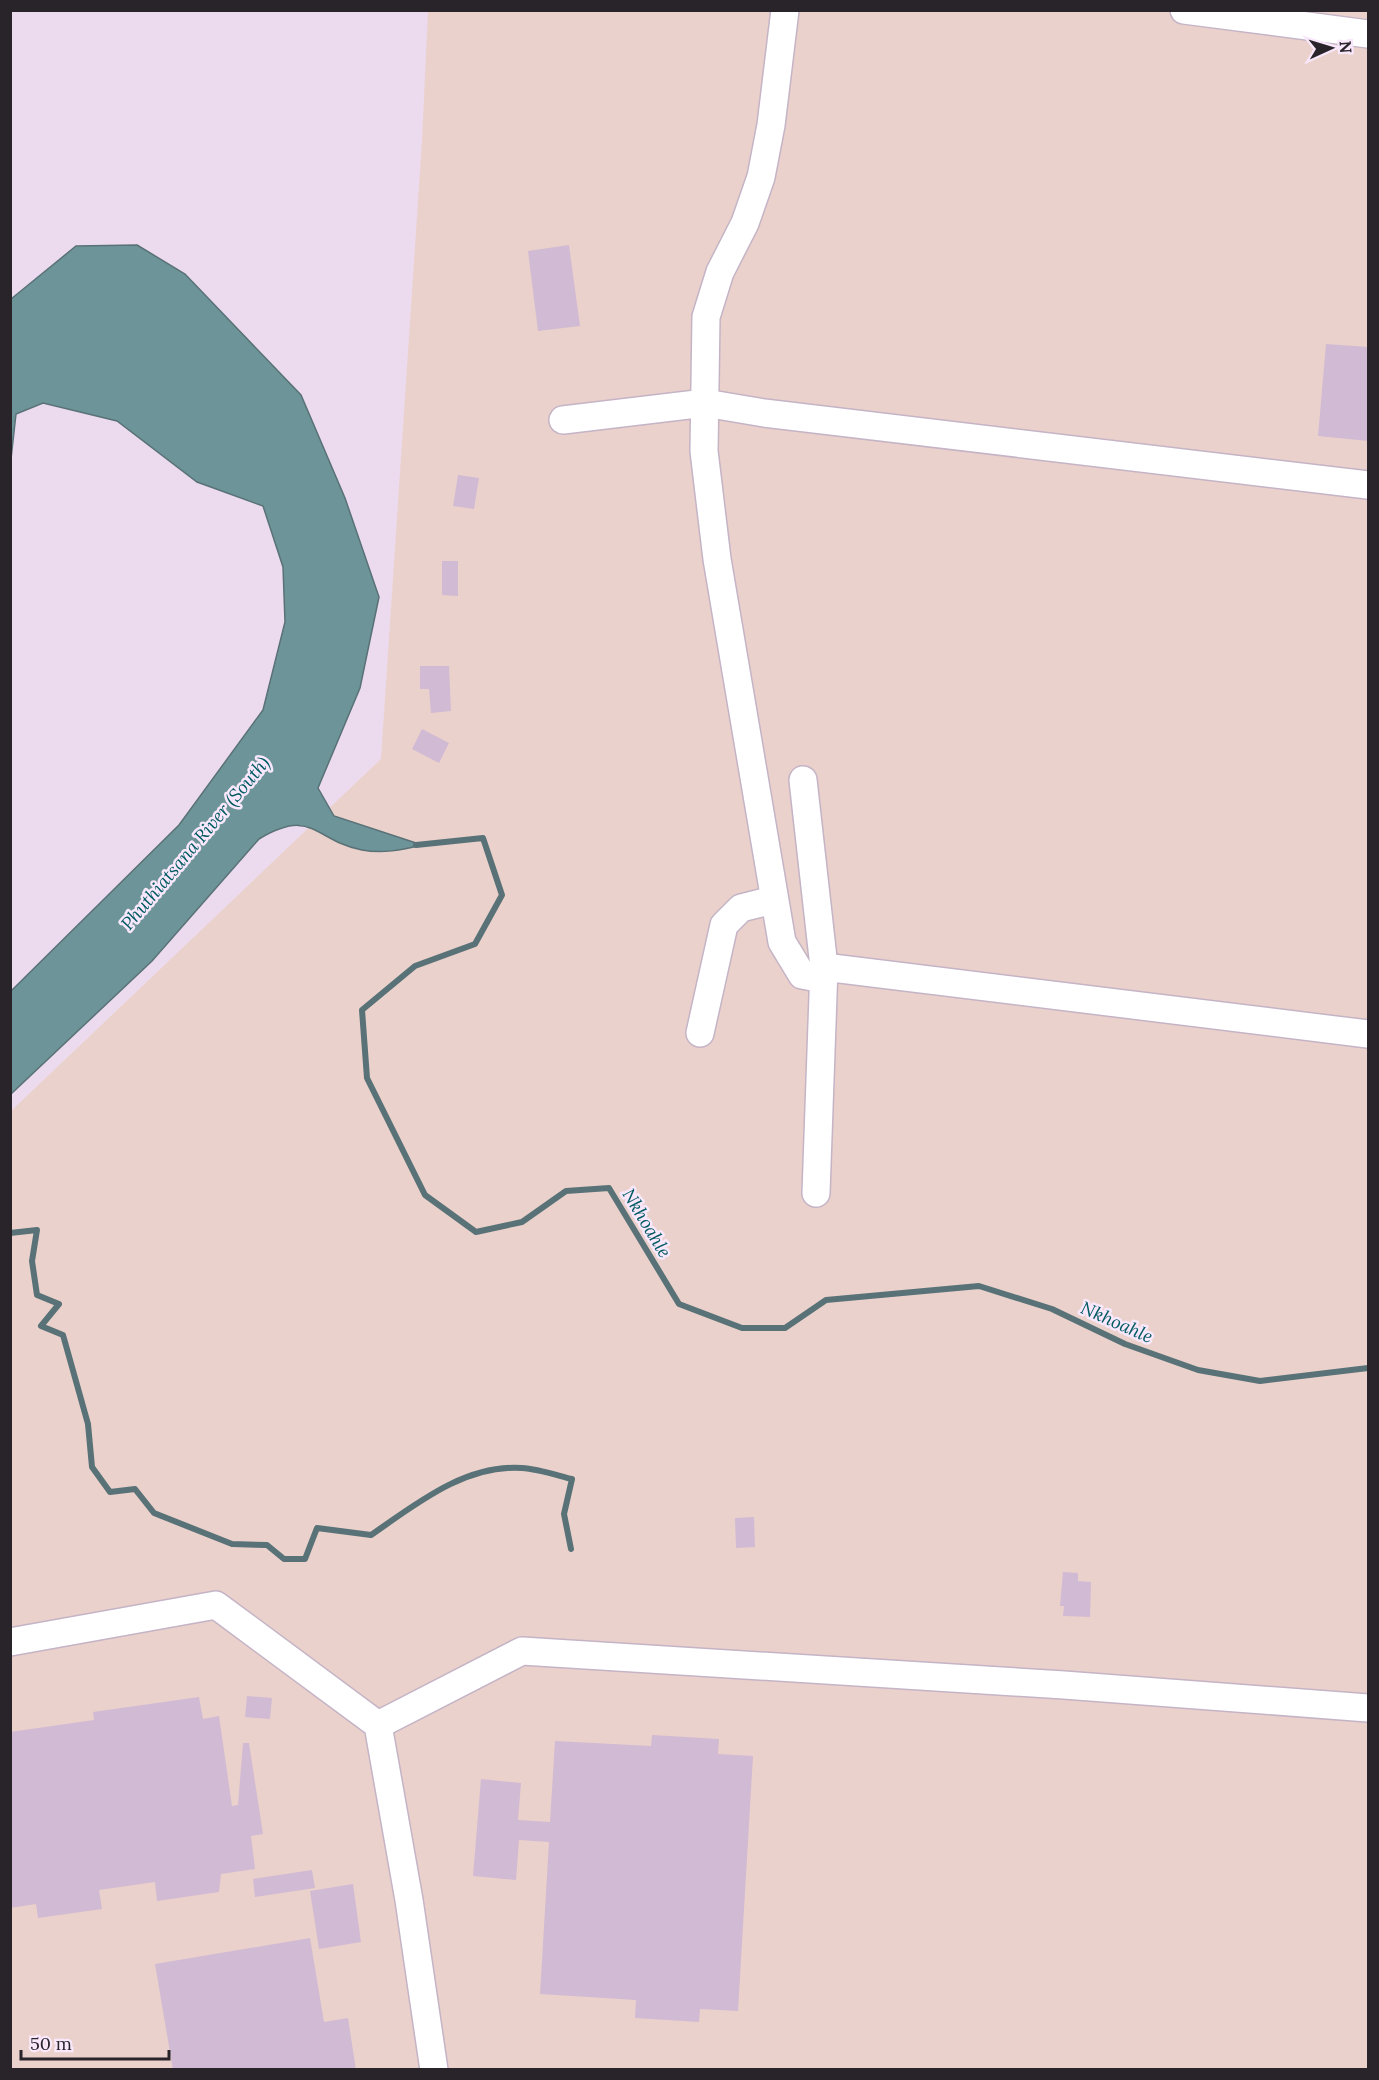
<svg xmlns="http://www.w3.org/2000/svg" width="1379" height="2080" viewBox="0 0 1379 2080" font-family="Lora,serif">
  <style>
    .industrial { fill: #ebd1cb }
    .water { fill: #6d9498; stroke: #597277; stroke-width: 1.5 }
    .lines { fill: none; stroke-linecap: round; stroke-linejoin: round }
    .stream { stroke: #597277; stroke-width: 6 }
    .building { fill: #d1bad4 }
    .minor-casing { stroke: #c4b4c6; stroke-width: 30 }
    .minor { stroke: #fff; stroke-width: 27 }
    .labels { text-anchor: middle; dominant-baseline: central; stroke-width: 5; stroke-linejoin: round; paint-order: stroke }
    .water-label { font-size: 18px; font-style: italic; fill: #005a61; stroke: #f9e8fb }
  </style>
  <rect width="100%" height="100%" fill="#ecdbee"/>
  <path class="industrial" d="M428 11H1368V2069L11 2070V1111L381 759 422 141Z"/>
  <path class="water" d="M137 245 185 274 301 395 345 498 379 597 360 688 318 788 334 816 422 845C402 850 382 854 362 850 313 840 313 807 259 839L152 961 11 1094V991L179 825 263 710 285 622 283 567 263 506 197 482 117 421 43 403 16 414 11 459V299L76 246Z"/>
  <g class="lines">
    <path class="stream" d="M416 845 483 838 502 895 475 944 415 966 362 1010 367 1078 425 1195 476 1232 522 1222 566 1191 609 1188 679 1304 742 1328H785L826 1300 979 1286 1052 1309 1125 1344 1198 1370 1260 1381 1368 1368
      M10 1233 37 1230 32 1261 37 1295 59 1304 41 1326 63 1335 88 1424 92 1467 110 1492 135 1489 154 1513 232 1544 267 1545 284 1559H305L317 1528 371 1535C416 1504 465 1464 522 1468 538 1469 556 1475 572 1479L564 1514 571 1549"/>
  </g>
  <path class="building" d="M569 245 580 326 538 331 528 251Z
    M1326 344 1368 347V441L1318 436Z
    M458 475 479 478 474 509 453 506Z
    M442 561H458V596L442 595Z
    M420 666H449L451 711 431 713 429 689H420Z
    M422 729 449 743 439 763 412 749Z
    M754 1517 755 1547 736 1548 735 1518Z
    M1063 1572 1078 1573V1581L1091 1582 1090 1617 1063 1616 1064 1606H1060Z
    M247 1696 272 1698 270 1719 245 1717Z
    M199 1697 203 1719 219 1716 232 1806 238 1805 243 1743H249L263 1834 251 1836 255 1869 221 1874 219 1892 157 1901 155 1882 99 1890 102 1909 38 1918 36 1904 10 1908V1732L94 1720 93 1712Z
    M652 1735 719 1739 718 1754 753 1756 738 2011 700 2009 699 2022 635 2018 636 2000 540 1994 549 1842 519 1840 516 1880 473 1876 481 1779 521 1783 518 1820 550 1822 555 1741 651 1746Z
    M312 1870 315 1888 255 1897 253 1879Z
    M353 1884 361 1942 319 1949 310 1891Z
    M310 1938 324 2022 348 2018 356 2070H173L155 1964Z"/>
  <g class="lines">
    <defs>
      <path id="minor" d="M785 10 771 125 761 177 745 223 720 272 706 317 704 451 717 559 782 942 802 975 823 979
        M1184 10 1368 34
        M563 420 705 403 764 413 1368 485
        M803 780 824 967 816 1193
        M824 967 1368 1034
        M700 1033 724 925 741 908 773 900
        M10 1642 216 1605 378 1725 522 1651 1064 1685 1368 1708
        M378 1725 409 1900 434 2070"/>
    </defs>
    <use href="#minor" class="minor-casing"/>
    <use href="#minor" class="minor"/>
  </g>
  <g class="labels">
    <g class="water-label">
      <text transform="translate(195 843) rotate(-50)">Phuthiatsana River (South)</text>
      <text transform="translate(647 1223) rotate(59)">Nkhoahle</text>
      <text transform="translate(1117 1322) rotate(24)">Nkhoahle</text>
    </g>
  </g>
  <rect width="1379" height="2080" fill="none" stroke="#29232a" stroke-width="24"/>
  <g transform="translate(1331 48) rotate(86)" stroke="#f9e8fb" stroke-width="4.5" paint-order="stroke">
  <path d="M0-4.5L10 22L0 15L-10 22Z" fill="#29232a"/>
  <text y="-9" font-size="16" font-weight="bold" text-anchor="middle" fill="#29232a">N</text>
  </g>
  <path d="M21 2050v9h148v-9" fill="none" stroke="#29232a" stroke-width="3"/>
  <text x="30" y="2050" font-size="18" fill="#29232a" stroke="#f9e8fb" stroke-width="4.5" paint-order="stroke">50 m</text>
</svg>
